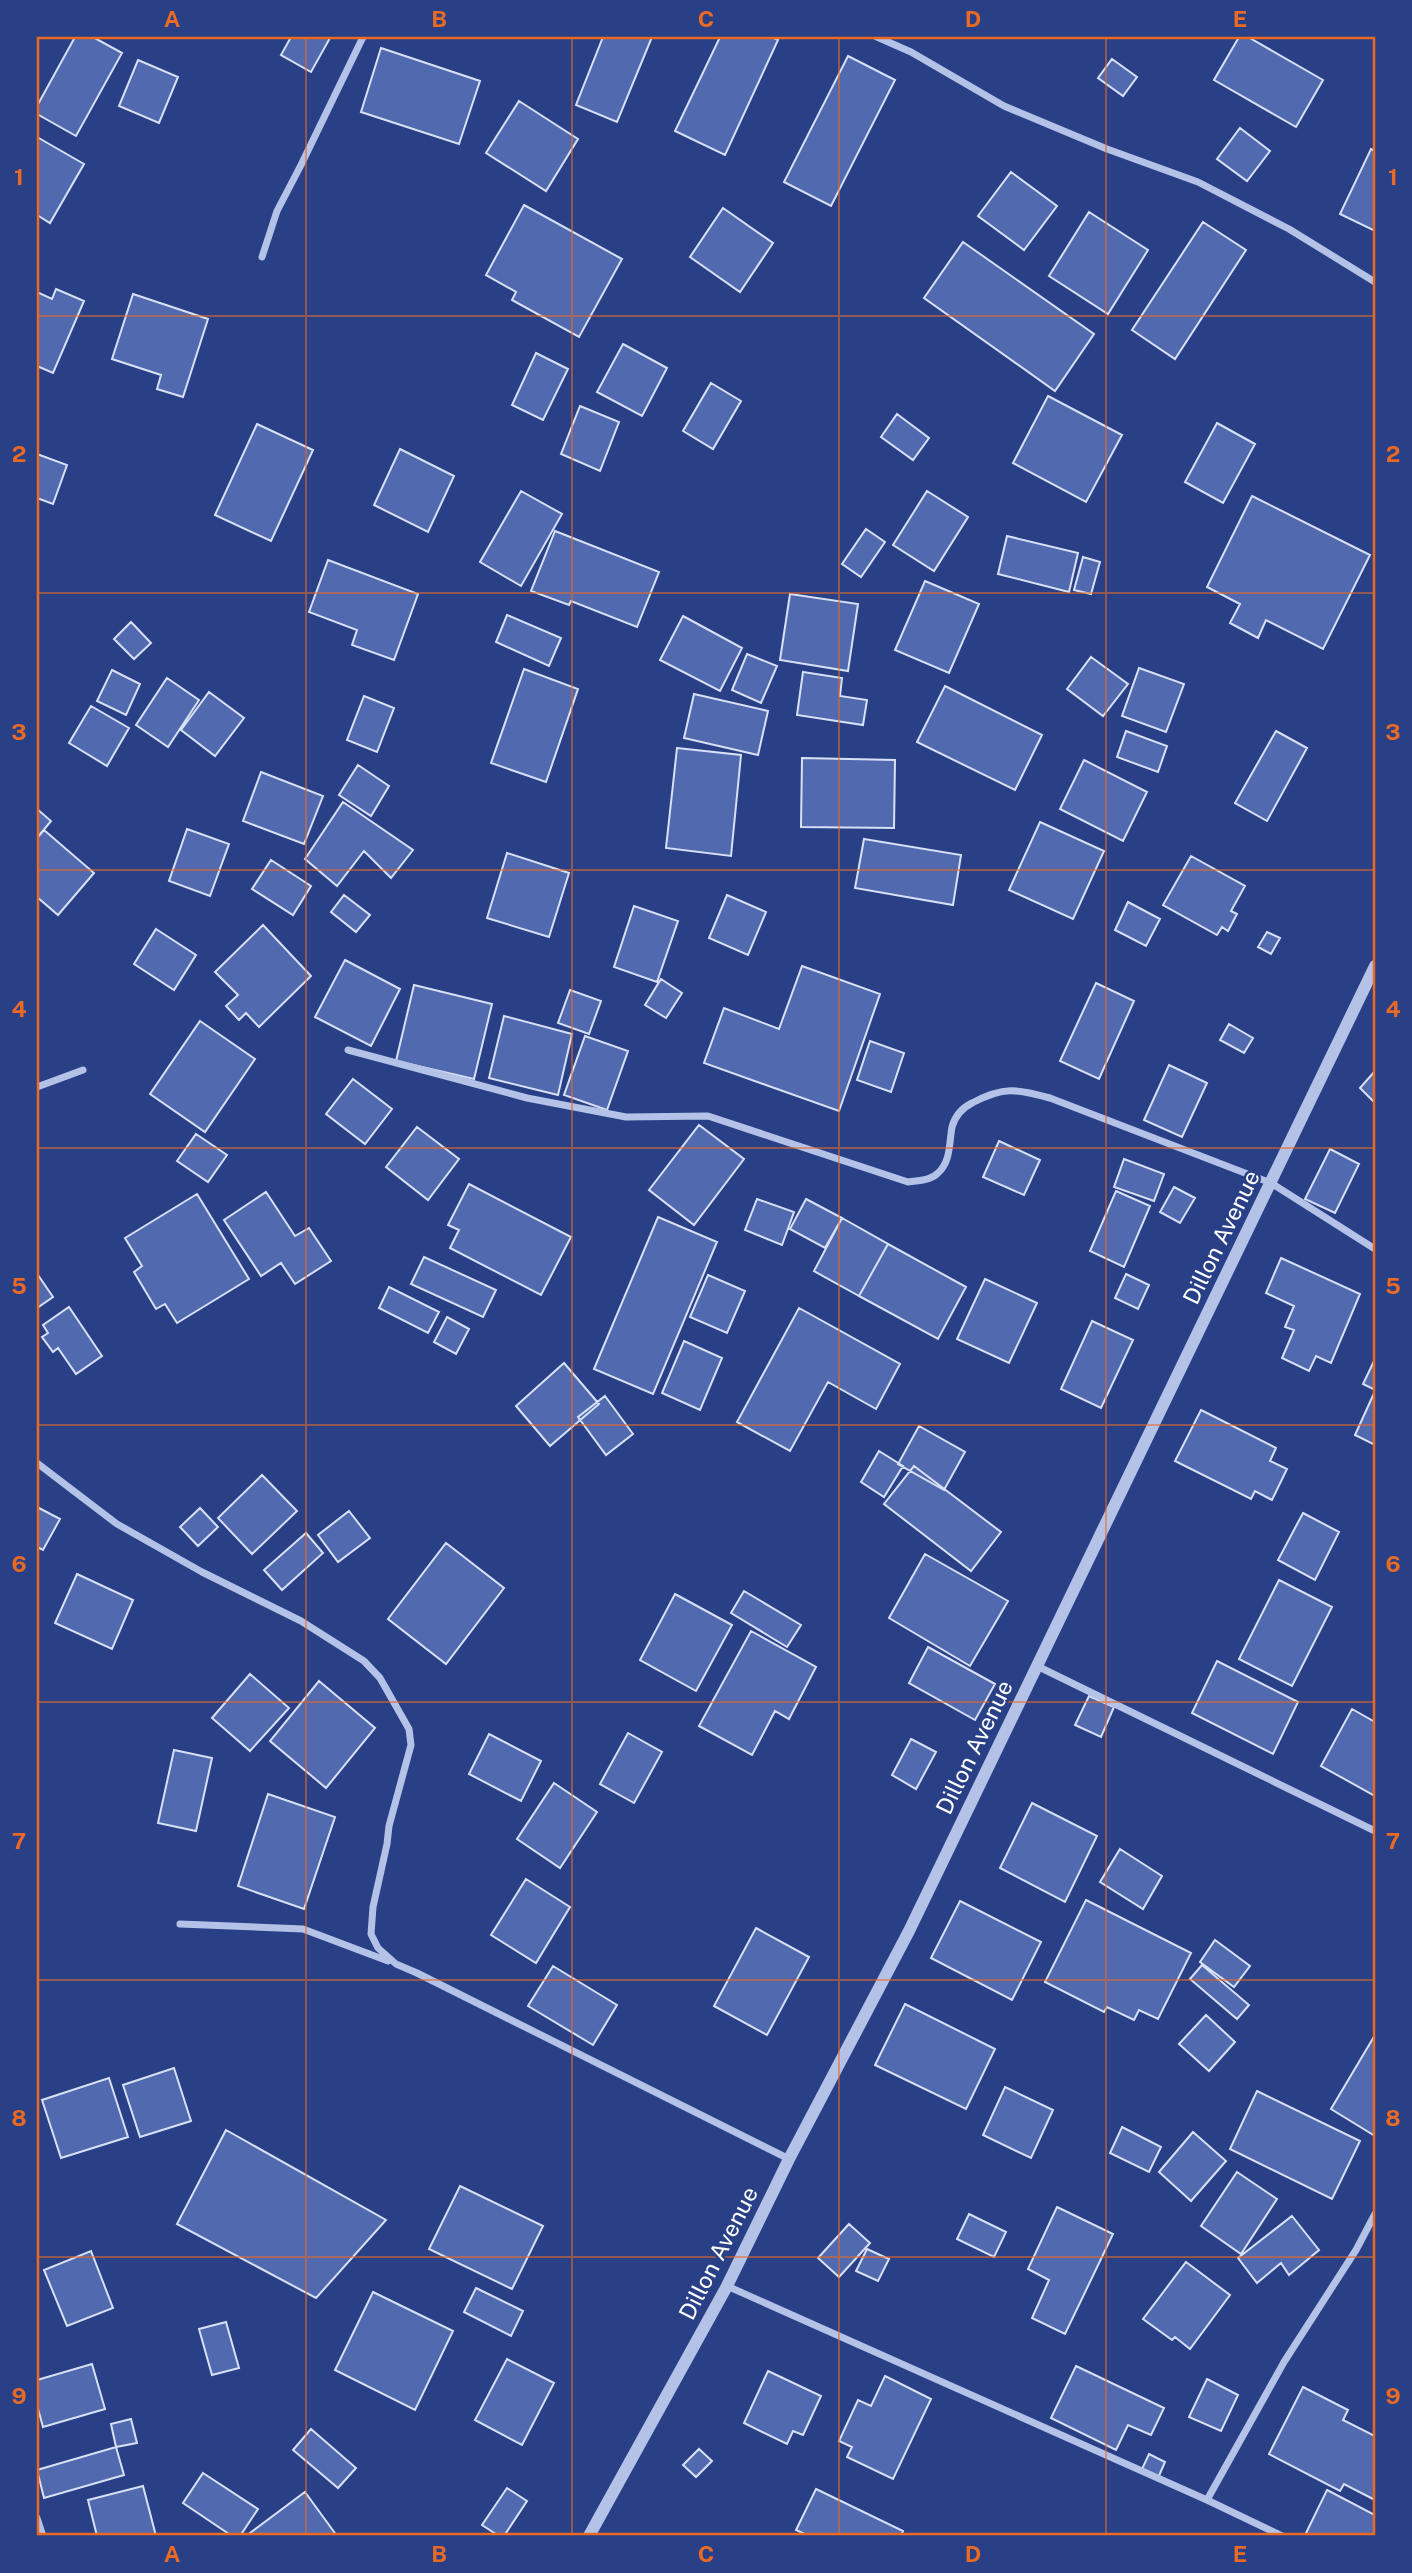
<svg xmlns="http://www.w3.org/2000/svg" width="1412" height="2573" viewBox="0 0 1412 2573" font-family="'Public Sans',sans-serif">
  <style>
    .building { fill: #5169ae; stroke: #d8e0f6; stroke-width: 2 }
    .lines { fill: none; stroke-linecap: round; stroke-linejoin: round }
    .minor { stroke: #b4c2e8; stroke-width: 7 }
    .tertiary { stroke: #b4c2e8; stroke-width: 12 }
    .grid { fill: none; stroke: #ea6a24; stroke-width: 2; stroke-opacity: 0.55 }
    .labels { text-anchor: middle; dominant-baseline: central; stroke-width: 5; stroke-linejoin: round; paint-order: stroke }
    .street-label { font-size: 23px; fill: #fff; stroke: #294087 }
    .neatline { fill: none; stroke: #ea6a24; stroke-width: 2.5 }
    .grid-label { font-size: 23px; text-anchor: middle; font-weight: bold; fill: #ea6a24 }
  </style>
  <rect width="100%" height="100%" fill="#294087"/>
  <path class="building" d="M75 37H93L122 53 76 136 37 114V106Z
    M291 37 330 38 311 72 281 55Z
    M603 37H652L617 122 576 105Z
    M720 37H772L778 40 725 155 675 131Z
    M1239 37H1248L1323 80 1296 127 1214 80Z
    M381 48 480 81 459 144 361 112Z
    M848 56 895 80 831 206 784 182Z
    M1112 59 1137 77 1123 96 1098 78Z
    M138 60 178 77 159 123 119 106Z
    M519 101 578 139 546 191 486 153Z
    M1240 128 1270 151 1247 181 1217 159Z
    M37 137 84 164 50 223 37 215Z
    M1371 149 1375 151V231L1340 214Z
    M1011 172 1057 206 1024 250 978 216Z
    M524 205 622 259 579 337 512 300 516 292 486 275Z
    M723 208 773 243 740 292 690 257Z
    M1089 212 1148 250 1108 314 1049 276Z
    M1203 222 1246 250 1175 359 1132 330Z
    M963 242 1094 334 1055 391 924 298Z
    M56 289 84 301 53 373 37 366V292L52 299Z
    M133 294 208 319 183 397 157 389 161 375 112 359Z
    M623 344 667 368 642 416 597 392Z
    M536 353 568 369 543 420 512 405Z
    M711 383 741 401 713 449 683 431Z
    M1048 396 1122 435 1086 502 1013 463Z
    M580 406 619 422 600 471 561 454Z
    M897 414 929 438 913 460 881 437Z
    M1217 423 1255 444 1223 503 1185 482Z
    M257 424 313 450 271 541 215 515Z
    M400 449 454 476 428 532 374 505Z
    M37 454 67 465 53 504 37 498Z
    M521 491 562 514 521 586 480 562Z
    M927 491 968 517 934 571 893 545Z
    M1252 496 1370 555 1323 649 1266 620 1258 638 1230 623 1240 604 1207 587Z
    M866 529 885 542 861 577 842 564Z
    M555 531 659 572 637 627 571 601 569 605 531 591Z
    M1007 536 1078 553 1069 592 998 574Z
    M1083 557 1100 562 1091 594 1074 590Z
    M328 560 418 594 394 660 352 645 357 630 309 612Z
    M925 581 979 604 949 673 895 650Z
    M790 594 858 604 848 671 780 660Z
    M507 615 561 638 549 666 496 642Z
    M683 616 742 648 720 691 660 660Z
    M131 622 151 643 134 659 114 639Z
    M747 654 777 666 761 703 732 690Z
    M1091 657 1128 684 1103 716 1067 689Z
    M1139 668 1184 684 1166 732 1122 716Z
    M524 669 578 689 546 782 491 763Z
    M112 670 140 684 126 715 97 701Z
    M803 672 842 678 840 696 867 700 863 725 797 715Z
    M167 678 199 700 168 747 136 725Z
    M945 686 1042 735 1015 790 917 742Z
    M209 692 244 718 215 756 181 730Z
    M694 694 768 711 758 755 684 738Z
    M364 696 394 708 377 752 347 740Z
    M91 706 129 728 107 766 69 743Z
    M1126 731 1167 746 1158 772 1117 757Z
    M1276 731 1307 748 1267 821 1235 803Z
    M677 748 741 755 731 856 666 848Z
    M802 758 895 760 894 828 801 827Z
    M1084 760 1147 792 1123 841 1060 809Z
    M358 765 389 786 371 816 339 795Z
    M261 772 323 796 304 844 243 821Z
    M343 802 413 850 391 878 364 851 337 886 305 859Z
    M37 809 51 821 37 838Z
    M1040 822 1104 851 1073 919 1009 890Z
    M187 829 229 844 210 896 169 881Z
    M44 830 94 873 58 915 37 897V838Z
    M864 839 961 855 953 905 855 888Z
    M507 853 569 873 549 937 487 918Z
    M1191 856 1245 886 1231 911 1237 914 1228 931 1222 927 1217 935 1163 905Z
    M271 860 311 886 293 915 252 889Z
    M344 895 370 915 356 932 331 912Z
    M727 895 766 912 748 955 709 938Z
    M1128 902 1160 919 1146 946 1115 930Z
    M634 906 678 921 657 982 614 967Z
    M263 925 311 976 259 1027 246 1013 239 1020 226 1006 238 995 215 972Z
    M156 929 196 955 174 990 134 964Z
    M1267 932 1280 938 1271 954 1258 947Z
    M345 960 400 989 371 1046 315 1017Z
    M802 966 880 994 839 1111 704 1063 724 1008 779 1029Z
    M661 979 682 993 666 1018 645 1005Z
    M1096 983 1134 1001 1099 1079 1060 1061Z
    M414 985 492 1004 474 1079 396 1061Z
    M570 990 601 1001 589 1034 558 1023Z
    M504 1016 572 1034 558 1095 489 1078Z
    M200 1021 255 1059 205 1132 150 1094Z
    M1229 1024 1253 1038 1244 1053 1220 1040Z
    M585 1036 628 1051 607 1110 564 1095Z
    M870 1041 904 1053 891 1092 857 1080Z
    M1169 1065 1207 1083 1182 1137 1144 1120Z
    M1375 1071V1103L1360 1088Z
    M353 1079 392 1109 365 1144 326 1114Z
    M699 1125 744 1159 694 1225 649 1190Z
    M417 1127 459 1159 428 1200 386 1167Z
    M196 1134 227 1155 208 1182 177 1161Z
    M999 1141 1040 1160 1024 1195 983 1177Z
    M1330 1149 1359 1164 1335 1213 1305 1199Z
    M1124 1159 1164 1174 1154 1201 1114 1187Z
    M469 1184 571 1237 541 1295 450 1248 459 1230 448 1225Z
    M1174 1187 1195 1198 1180 1223 1160 1212Z
    M1116 1191 1150 1206 1124 1267 1090 1251Z
    M266 1192 295 1236 309 1228 331 1261 295 1284 281 1263 261 1276 224 1220Z
    M197 1194 249 1279 177 1323 165 1304 156 1309 134 1272 142 1266 125 1238Z
    M757 1199 794 1212 782 1245 745 1230Z
    M806 1199 842 1218 825 1248 790 1229Z
    M658 1217 717 1242 653 1394 594 1369Z
    M842 1218 888 1244 859 1296 814 1271Z
    M888 1244 966 1287 938 1339 859 1296Z
    M424 1257 496 1290 483 1317 411 1284Z
    M1281 1258 1360 1294 1331 1363 1316 1356 1309 1371 1282 1358 1294 1330 1285 1327 1294 1306 1266 1293Z
    M1126 1274 1149 1285 1138 1309 1115 1298Z
    M38 1275 53 1297 37 1308V1276Z
    M708 1275 745 1291 727 1333 690 1317Z
    M985 1279 1037 1303 1009 1363 957 1339Z
    M389 1287 439 1312 428 1333 379 1308Z
    M69 1307 102 1356 76 1374 58 1348 53 1352 42 1337 48 1333 43 1325Z
    M799 1308 900 1364 876 1409 828 1382 790 1451 737 1422Z
    M447 1317 469 1329 456 1354 434 1342Z
    M1092 1321 1133 1340 1101 1408 1061 1389Z
    M684 1341 722 1358 700 1410 662 1393Z
    M1375 1359V1390L1363 1384Z
    M564 1363 599 1404 550 1446 516 1406Z
    M1375 1391V1445L1355 1435Z
    M605 1396 633 1434 606 1455 578 1417Z
    M1201 1410 1276 1448 1270 1461 1287 1469 1272 1500 1255 1491 1251 1499 1175 1461Z
    M919 1426 965 1452 944 1490 898 1464Z
    M879 1451 903 1466 884 1497 861 1482Z
    M914 1466 1001 1532 971 1571 884 1504Z
    M262 1475 297 1511 252 1554 218 1518Z
    M37 1507 60 1519 43 1550 37 1547Z
    M200 1508 218 1527 198 1546 180 1527Z
    M349 1511 370 1538 338 1562 318 1535Z
    M1303 1513 1339 1532 1315 1580 1278 1560Z
    M306 1533 323 1553 282 1590 264 1570Z
    M446 1543 504 1588 446 1664 388 1619Z
    M925 1554 1008 1601 970 1666 889 1618Z
    M77 1574 133 1600 112 1649 55 1623Z
    M1279 1580 1332 1607 1292 1686 1239 1659Z
    M744 1591 801 1625 787 1647 731 1613Z
    M675 1594 732 1625 696 1691 640 1660Z
    M751 1631 816 1667 789 1719 775 1711 752 1755 699 1726Z
    M928 1647 995 1684 975 1720 909 1683Z
    M1217 1661 1298 1702 1273 1754 1192 1713Z
    M250 1674 289 1708 250 1751 212 1718Z
    M319 1681 375 1728 326 1788 270 1741Z
    M1089 1696 1114 1707 1101 1737 1075 1725Z
    M1352 1709 1375 1722V1796L1321 1766Z
    M628 1733 662 1752 634 1803 600 1784Z
    M489 1734 541 1761 521 1801 469 1774Z
    M911 1739 936 1752 916 1789 892 1775Z
    M174 1750 212 1758 196 1831 158 1823Z
    M554 1783 597 1812 560 1868 517 1839Z
    M268 1794 335 1817 304 1909 238 1886Z
    M1032 1803 1097 1836 1065 1902 1000 1868Z
    M1120 1849 1162 1876 1143 1909 1100 1882Z
    M526 1879 570 1907 536 1963 491 1935Z
    M1086 1900 1191 1953 1158 2019 1139 2010 1134 2020 1107 2007 1104 2012 1045 1982Z
    M960 1901 1041 1942 1012 2000 931 1958Z
    M756 1928 809 1957 767 2035 714 2006Z
    M1215 1940 1250 1966 1234 1987 1200 1962Z
    M1202 1965 1249 2005 1237 2019 1190 1979Z
    M553 1966 617 2005 593 2045 528 2006Z
    M905 2004 995 2049 966 2109 875 2065Z
    M1206 2015 1235 2042 1209 2071 1179 2044Z
    M1375 2035V2136L1331 2109Z
    M174 2068 191 2121 140 2137 123 2085Z
    M109 2078 128 2137 61 2158 42 2100Z
    M1005 2087 1053 2110 1031 2158 983 2135Z
    M1257 2091 1360 2141 1332 2199 1230 2149Z
    M1122 2127 1161 2147 1149 2172 1110 2153Z
    M226 2130 386 2220 316 2298 177 2224Z
    M1193 2132 1226 2161 1191 2201 1159 2172Z
    M1237 2172 1277 2199 1241 2254 1201 2226Z
    M460 2186 543 2226 512 2289 429 2249Z
    M1057 2207 1113 2234 1065 2334 1032 2318 1049 2280 1028 2269Z
    M969 2214 1006 2232 994 2257 957 2239Z
    M1292 2216 1319 2250 1289 2275 1281 2263 1257 2283 1238 2258Z
    M849 2224 870 2243 839 2277 818 2258Z
    M867 2249 889 2259 878 2281 856 2271Z
    M91 2251 113 2308 67 2326 44 2270Z
    M1186 2262 1230 2295 1190 2349 1175 2337 1172 2340 1143 2319Z
    M476 2288 523 2311 511 2336 464 2312Z
    M373 2292 453 2331 415 2410 335 2370Z
    M226 2322 239 2368 212 2375 199 2329Z
    M507 2359 554 2383 522 2445 475 2420Z
    M92 2364 105 2409 43 2427 37 2405V2380Z
    M1076 2366 1164 2408 1151 2435 1128 2425 1116 2450 1051 2418Z
    M768 2371 821 2396 803 2435 793 2431 787 2444 744 2423Z
    M885 2376 931 2399 893 2479 847 2457 852 2447 839 2441 858 2400 871 2406Z
    M1207 2379 1238 2395 1221 2431 1189 2417Z
    M1303 2387 1348 2410 1343 2420 1375 2436V2500L1344 2484 1340 2491 1269 2454Z
    M131 2419 137 2443 116 2447 111 2424Z
    M311 2429 356 2468 338 2488 293 2450Z
    M116 2447 124 2475 44 2498 37 2470Z
    M699 2449 712 2461 696 2477 683 2465Z
    M1149 2454 1165 2462 1158 2478 1142 2469Z
    M203 2473 258 2509 240 2536H232L183 2503Z
    M143 2486 156 2536H97L88 2500Z
    M507 2488 527 2501 504 2536H499L482 2525Z
    M816 2489 903 2531 901 2536H809L796 2530Z
    M1327 2490 1375 2515V2536H1312L1306 2533Z
    M305 2492 337 2536H246Z"/>
  <g class="lines">
    <path class="minor" d="M877 37 911 52 1004 106 1107 149 1198 182 1289 229 1375 282
      M262 257 277 211 301 165 363 37
      M348 1050 527 1098 626 1117 708 1116 908 1182C919 1180 930 1181 938 1173 951 1161 949 1143 952 1127 955 1116 962 1108 972 1103 1004 1086 1016 1089 1050 1098L1271 1183 1375 1249
      M37 1087 83 1070
      M37 1463 117 1524 202 1572 301 1621 364 1661 380 1678 409 1729 411 1745 389 1826 387 1844 373 1907 371 1934 378 1948 396 1964 417 1973 789 2159
      M1037 1666 1375 1831
      M180 1924 303 1929 388 1961
      M727 2286 1207 2500 1282 2536
      M1207 2500 1284 2362 1356 2250 1375 2214
      M37 2518 43 2536"/>
    <path class="tertiary" d="M589 2536 727 2286 789 2159 909 1931 1375 966"/>
  </g>
  <path class="grid" d="M306 37V2536M572 37V2536M839 37V2536M1106 37V2536M37 316H1375M37 593H1375M37 870H1375M37 1148H1375M37 1425H1375M37 1702H1375M37 1980H1375M37 2257H1375"/>
  <g class="labels">
    <g class="street-label">
      <text transform="translate(1221 1237) rotate(-64)">Dillon Avenue</text>
      <text transform="translate(974 1747) rotate(-64)">Dillon Avenue</text>
      <text transform="translate(718 2253) rotate(-63)">Dillon Avenue</text>
    </g>
  </g>
  <rect width="1412" height="2573" fill="none" stroke="#294087" stroke-width="77"/>
  <rect x="38" y="38" width="1336" height="2496" class="neatline"/>
  <g class="grid-label">
    <text x="172" y="27">A</text>
    <text x="439" y="27">B</text>
    <text x="706" y="27">C</text>
    <text x="973" y="27">D</text>
    <text x="1240" y="27">E</text>
    <text x="19" y="185">1</text>
    <text x="1393" y="185">1</text>
    <text x="19" y="462">2</text>
    <text x="1393" y="462">2</text>
    <text x="19" y="740">3</text>
    <text x="1393" y="740">3</text>
    <text x="19" y="1017">4</text>
    <text x="1393" y="1017">4</text>
    <text x="19" y="1294">5</text>
    <text x="1393" y="1294">5</text>
    <text x="19" y="1572">6</text>
    <text x="1393" y="1572">6</text>
    <text x="19" y="1849">7</text>
    <text x="1393" y="1849">7</text>
    <text x="19" y="2126">8</text>
    <text x="1393" y="2126">8</text>
    <text x="19" y="2404">9</text>
    <text x="1393" y="2404">9</text>
    <text x="172" y="2562">A</text>
    <text x="439" y="2562">B</text>
    <text x="706" y="2562">C</text>
    <text x="973" y="2562">D</text>
    <text x="1240" y="2562">E</text>
  </g>
</svg>
